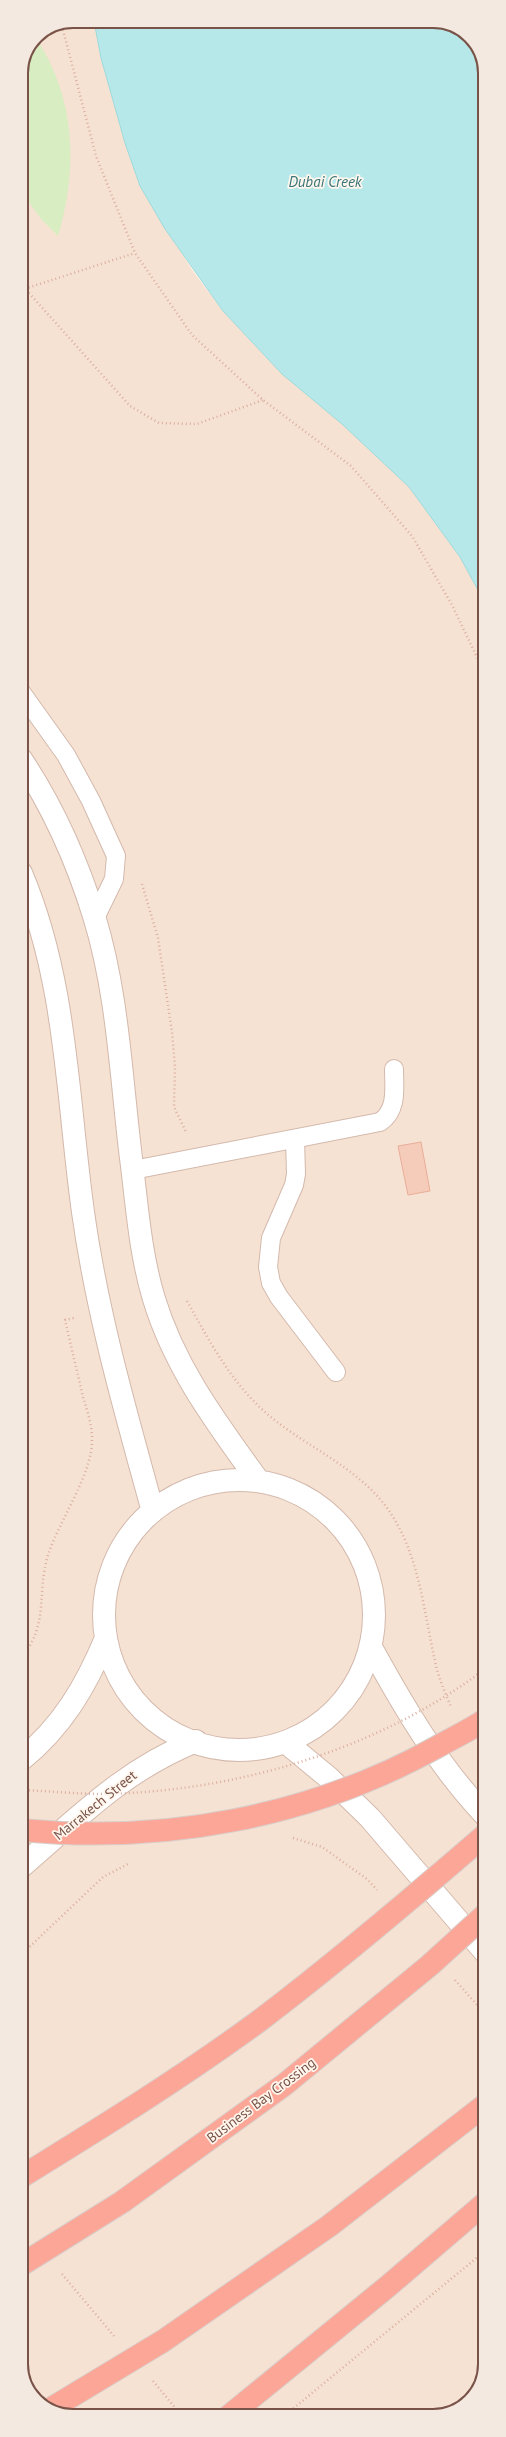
<svg xmlns="http://www.w3.org/2000/svg" width="506" height="2437" viewBox="0 0 506 2437" font-family="'PT Sans',sans-serif">
  <style>
    .residential { fill: #f6e2d3 }
    .green { fill: #d8edc2 }
    .water { fill: #b7e8e9; stroke: #9ddadc }
    .building { fill: #f5cbba; stroke: #e9ae99 }
    .lines { fill: none; stroke-linecap: round; stroke-linejoin: round }
    .service-casing { stroke: #d3b9ac; stroke-width: 20 }
    .tertiary-casing { stroke: #d3b9ac; stroke-width: 24 }
    .motorway-casing { stroke: #d9cfcc; stroke-width: 24 }
    .path { stroke: #dbae9d; stroke-width: 2.5; stroke-dasharray: 1 3; stroke-linecap: butt }
    .service { stroke: #fff; stroke-width: 18 }
    .tertiary { stroke: #fff; stroke-width: 22 }
    .motorway { stroke: #fca697; stroke-width: 22 }
    .motorway-bridge-casing { stroke: #d9cfcc; stroke-width: 24; stroke-linecap: butt }
    .path-bridge { stroke: #dbae9d; stroke-width: 2.5; stroke-dasharray: 1 3; stroke-linecap: butt }
    .motorway-bridge { stroke: #fca697; stroke-width: 22 }
    .labels { text-anchor: middle; dominant-baseline: central; stroke-width: 3.5; stroke-linejoin: round; paint-order: stroke }
    .street-label { font-size: 14px; fill: #795348; stroke: #fff6ed }
    .water-label { font-size: 15px; font-style: italic; fill: #377578; stroke: #fff6ed }
    .rim { fill: none; stroke: #795348; stroke-width: 2 }
  </style>
  <rect width="100%" height="100%" fill="#fef1e5"/>
  <path class="residential" d="M73 21H94L101 58 125 143 140 186 194 273 223 311 282 374 342 424 409 487 460 557 485 603V2364L472 2398 440 2416H66L36 2401 21 2371V73L36 36Z"/>
  <path class="green" d="M36 38C76 98 78 169 58 236L42 220 21 192V73Z"/>
  <path class="water" d="M94 21H440L470 36 485 66V603L460 557 409 487 342 424 282 374 223 311 165 229 140 186 125 143 101 58Z"/>
  <path class="building" d="M421 1142 430 1191 408 1195 398 1146Z"/>
  <g class="lines">
    <defs>
      <path id="service" d="M21 692 66 755 91 801 116 856 114 879 95 918
        M295 1139 296 1174 294 1185 271 1238 268 1267 271 1283 279 1297 336 1372
        M133 1170 380 1122C398 1110 394 1088 394 1069"/>
      <path id="tertiary" d="M21 759C53 807 77 861 94 916 118 993 121 1078 131 1158 137 1205 140 1253 154 1299 175 1368 216 1422 257 1479
        M21 873C67 981 67 1097 83 1212 97 1313 125 1410 152 1508
        M104 1615a135 135 0 1 1 270 0a135 135 0 1 1-270 0Z
        M372 1649C405 1709 438 1765 485 1815
        M289 1745 329 1778 370 1818 485 1952
        M21 1760C62 1727 86 1686 106 1638
        M21 1867C79 1817 124 1770 196 1741"/>
      <path id="motorway" d="M229 2416 387 2287 485 2203"/>
    </defs>
    <use href="#service" class="service-casing"/>
    <use href="#tertiary" class="tertiary-casing"/>
    <use href="#motorway" class="motorway-casing"/>
    <path class="path" d="M62 26 96 156 135 253 192 335 263 400 351 466 412 536 452 605 485 674
      M21 284 130 406 159 423 197 424 263 400
      M21 290 135 253
      M142 884 158 938 172 1032 175 1067 174 1107 186 1132
      M187 1301C211 1344 233 1386 272 1418 308 1447 355 1467 384 1504 419 1549 423 1608 435 1661 438 1677 445 1692 451 1707
      M21 1659C50 1622 36 1595 48 1555 59 1521 93 1473 92 1439 92 1425 87 1410 83 1397 77 1371 71 1346 65 1320L74 1318
      M479 1756 485 1764
      M293 1838 322 1847 367 1879 377 1890
      M21 1955 103 1877 130 1863
      M455 1980 485 2014
      M62 2274 114 2336
      M153 2381 182 2416
      M284 2416 485 2251"/>
    <use href="#service" class="service"/>
    <use href="#tertiary" class="tertiary"/>
    <use href="#motorway" class="motorway"/>
    <defs>
      <path id="motorway-bridge" d="M21 1830C164 1844 311 1817 437 1747 453 1738 470 1730 485 1720
        M21 2177C102 2127 183 2077 259 2021 337 1962 411 1899 485 1835
        M21 2265 122 2202 284 2085 430 1965 485 1915
        M52 2408 163 2341 329 2226 485 2105"/>
    </defs>
    <use href="#motorway-bridge" class="motorway-bridge-casing"/>
    <path class="path-bridge" d="M21 1790C49 1791 78 1794 106 1794 238 1791 379 1749 485 1669"/>
    <use href="#motorway-bridge" class="motorway-bridge"/>
  </g>
  <g class="labels">
    <g class="street-label">
      <text transform="translate(95 1805) rotate(-39)">Marrakech Street</text>
      <text transform="translate(261 2100) rotate(-37)">Business Bay Crossing</text>
    </g>
    <g class="water-label">
      <text x="325" y="181">Dubai Creek</text>
    </g>
  </g>
  <path d="M0 0H506V2437H0ZM73 28H433A45 45 0 0 1 478 73V2364A45 45 0 0 1 433 2409H73A45 45 0 0 1 28 2364V73A45 45 0 0 1 73 28Z" fill="#f4e9e0" fill-rule="evenodd"/>
  <path class="rim" d="M73 28H433A45 45 0 0 1 478 73V2364A45 45 0 0 1 433 2409H73A45 45 0 0 1 28 2364V73A45 45 0 0 1 73 28Z"/>
</svg>
